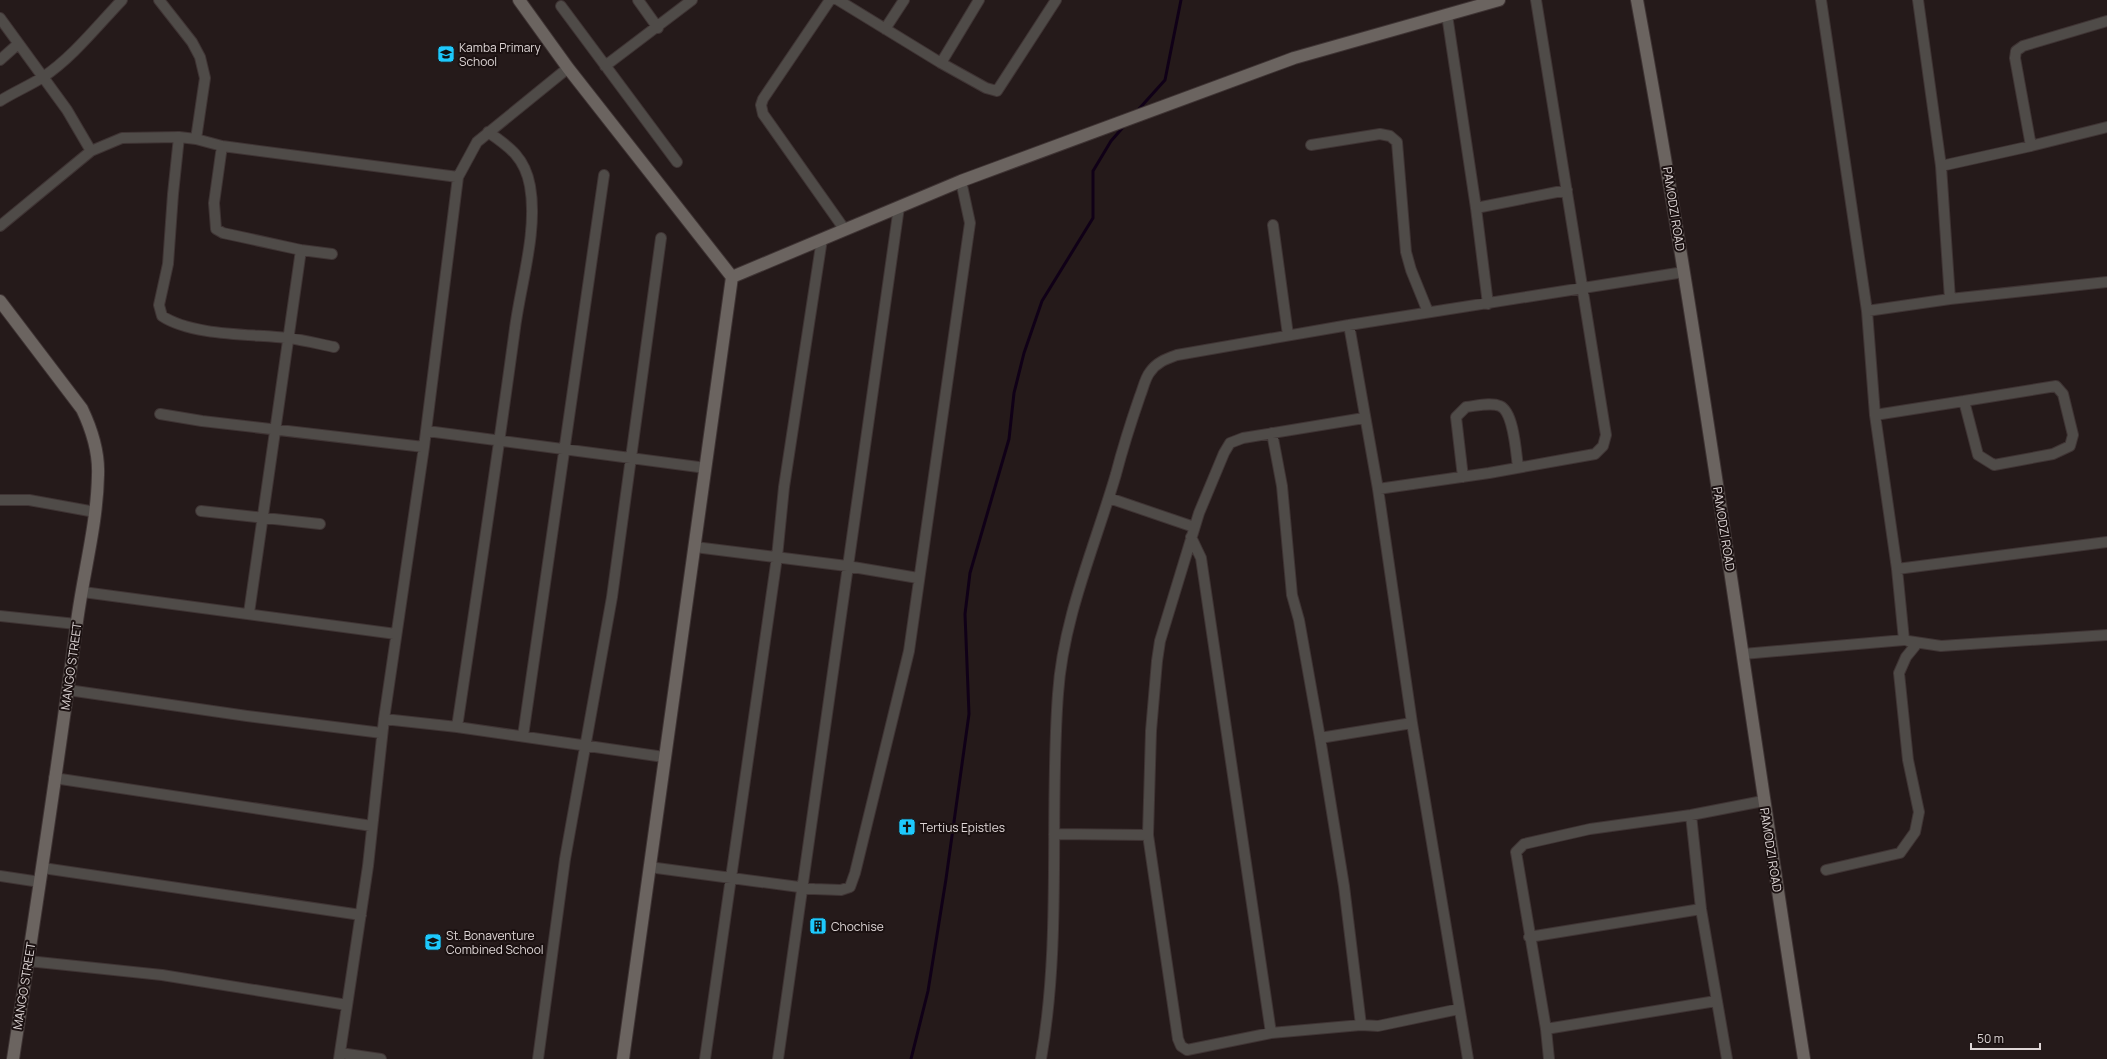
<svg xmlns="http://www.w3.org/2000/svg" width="2107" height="1059" viewBox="0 0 2107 1059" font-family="Manrope,sans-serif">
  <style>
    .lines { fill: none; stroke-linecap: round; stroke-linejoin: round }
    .stream { stroke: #100017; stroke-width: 3 }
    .street-casing { stroke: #3f3434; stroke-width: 12 }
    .secondary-casing { stroke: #3f3434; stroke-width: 14 }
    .street { stroke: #4f4b48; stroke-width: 10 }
    .secondary { stroke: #6b6460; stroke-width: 12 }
    .labels { text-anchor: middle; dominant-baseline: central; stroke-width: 4; stroke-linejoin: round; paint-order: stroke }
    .poi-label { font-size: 12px; fill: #dfd7d7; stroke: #1b1111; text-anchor: start }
    .street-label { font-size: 12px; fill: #dfd7d7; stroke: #1b1111 }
  </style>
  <rect width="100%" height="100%" fill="#251a1a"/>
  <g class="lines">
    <path class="stream" d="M1138 110 1165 80 1181 0
      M911 1059 928 991 946 879 969 714 965 614 970 573 1009 439 1014 393 1024 353 1042 301 1093 218V171L1111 141 1125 125"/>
    <defs>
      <path id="street" d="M159 0 192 42 200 57 205 78 196 139
        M638 0 658 28
        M830 0 763 99 761 105 763 114 845 230
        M838 0 941 63 986 88 997 91 1056 0
        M1821 0 1867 311 1875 415 1897 569 2107 542
        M1918 0 1941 166 1950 299
        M561 6 677 162
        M1447 15 1476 208 1488 304
        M0 18 67 110 91 151
        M885 29 904 0
        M0 60 18 44
        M941 63 979 0
        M605 66 692 0
        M0 101C14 92 29 86 43 77 72 58 98 25 122 0
        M179 137 173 194 168 264 159 305 162 316C192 336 252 334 288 338 304 340 319 344 334 347
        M1311 145 1380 134 1390 136 1397 142 1406 252 1411 270 1428 312
        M222 146 214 203 216 229 223 233 301 250 332 254
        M2031 146 2107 127
        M1941 166 2031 146 2015 58 2016 51 2023 46 2107 21
        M1476 208 1567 190
        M1273 225 1288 335
        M0 226 91 151 122 138 179 137 196 139 222 146 458 177
        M1867 311 1950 299 2107 282
        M1349 325 1378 489 1489 473 1595 454 1603 446 1606 435 1536 0
        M2056 386 2063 394 2073 435 2070 446 2053 454 1994 465 1978 455 1964 401Z
        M160 414 202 421 424 447
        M1875 415 1964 401
        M427 431 706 468
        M1272 433 1282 486 1292 595 1299 620 1320 738 1344 886 1361 1025 1271 1033 1187 1050 1181 1046 1178 1039 1148 835 1151 731 1157 661 1160 641 1199 513 1224 453 1230 443 1243 438 1364 418
        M1463 477 1456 417 1466 407C1476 406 1491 402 1500 406 1514 412 1516 453 1518 467
        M1378 489 1412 723 1468 1059
        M1109 498 1194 527
        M0 500H29L95 512
        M201 511 320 524
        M1191 537 1201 558 1271 1033
        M695 547 847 566 918 578
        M83 592 396 634
        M249 613 301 250
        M0 616 76 624
        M1908 641 1941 646 2107 635
        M1743 654 1904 640 1897 569
        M68 690 247 716 382 733
        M384 719 457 727 664 757
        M457 727C477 594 497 461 515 328 521 283 538 230 530 186 525 158 510 147 488 132
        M523 736 604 175
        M1320 738 1412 723
        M54 778 372 826
        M1691 815 1701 909 1727 1059
        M1054 834 1148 835
        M649 867 814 889 841 890 850 887 855 873 909 651 970 223 961 181
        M43 868 361 915
        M1826 870 1900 853 1915 832 1919 812 1908 760 1899 673 1906 657 1915 646
        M0 876 40 882
        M1529 937 1701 909
        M28 961 162 975 347 1005
        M1361 1025 1378 1026 1459 1009
        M1546 1029 1716 1001
        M340 1053 381 1059
        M339 1059 368 866 384 719 424 447 458 177 477 142 568 68
        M538 1059 565 859 612 597 661 238
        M705 1059 777 557 784 487 822 239
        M778 1059 899 207
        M1041 1059C1062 939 1049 816 1058 694 1063 618 1095 546 1116 474 1123 447 1131 422 1140 396 1143 389 1145 378 1150 372 1157 362 1166 359 1177 355L1349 325 1684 272
        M1549 1059 1546 1029 1516 852 1524 844 1590 829 1691 815 1763 801"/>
      <path id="secondary" d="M519 0 568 68 732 277 623 1059
        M1637 0C1702 352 1748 706 1804 1059
        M732 277 961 181 1294 58 1499 0
        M0 301 82 409C92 430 99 452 98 475 97 527 82 578 76 629 57 773 35 916 13 1059"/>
    </defs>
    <use href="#street" class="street-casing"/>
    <use href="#secondary" class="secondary-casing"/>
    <use href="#street" class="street"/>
    <use href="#secondary" class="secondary"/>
  </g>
  <defs>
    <symbol id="school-square" viewBox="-11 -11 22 22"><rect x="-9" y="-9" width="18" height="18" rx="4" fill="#1ec9fd" stroke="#1b1111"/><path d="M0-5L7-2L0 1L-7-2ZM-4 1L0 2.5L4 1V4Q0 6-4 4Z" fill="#111"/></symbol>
    <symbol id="church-square" viewBox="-11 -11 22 22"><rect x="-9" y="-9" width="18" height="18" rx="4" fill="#1ec9fd" stroke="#1b1111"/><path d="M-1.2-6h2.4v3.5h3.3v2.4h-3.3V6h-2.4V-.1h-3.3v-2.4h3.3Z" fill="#111"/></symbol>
    <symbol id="building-square" viewBox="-11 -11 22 22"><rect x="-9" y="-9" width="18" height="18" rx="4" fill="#1ec9fd" stroke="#1b1111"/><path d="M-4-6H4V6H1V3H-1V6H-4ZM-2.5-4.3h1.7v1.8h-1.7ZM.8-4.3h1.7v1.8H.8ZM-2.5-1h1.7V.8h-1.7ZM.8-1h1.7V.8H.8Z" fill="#111"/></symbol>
  </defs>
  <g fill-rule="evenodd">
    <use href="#school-square" x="436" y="44" width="20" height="20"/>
    <use href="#church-square" x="897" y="817" width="20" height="20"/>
    <use href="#building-square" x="808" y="916" width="20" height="20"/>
    <use href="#school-square" x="423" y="932" width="20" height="20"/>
  </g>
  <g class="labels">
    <g class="poi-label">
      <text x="459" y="47">Kamba Primary<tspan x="459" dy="14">School</tspan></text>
      <text x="920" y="827">Tertius Epistles</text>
      <text x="831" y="926">Chochise</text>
      <text x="446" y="935">St. Bonaventure<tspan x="446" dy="14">Combined School</tspan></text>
    </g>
    <g class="street-label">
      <text transform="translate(1674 209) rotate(81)">PAMODZI ROAD</text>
      <text transform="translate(1724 529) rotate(81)">PAMODZI ROAD</text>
      <text transform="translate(71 666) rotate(-82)">MANGO STREET</text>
      <text transform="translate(1771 850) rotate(81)">PAMODZI ROAD</text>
      <text transform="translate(24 986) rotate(-81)">MANGO STREET</text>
    </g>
  </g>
  <path d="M1971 1043v6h69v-6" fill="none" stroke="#dfd7d7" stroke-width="2"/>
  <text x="1977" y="1043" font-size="12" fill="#dfd7d7" stroke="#1b1111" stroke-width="3" paint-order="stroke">50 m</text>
</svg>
